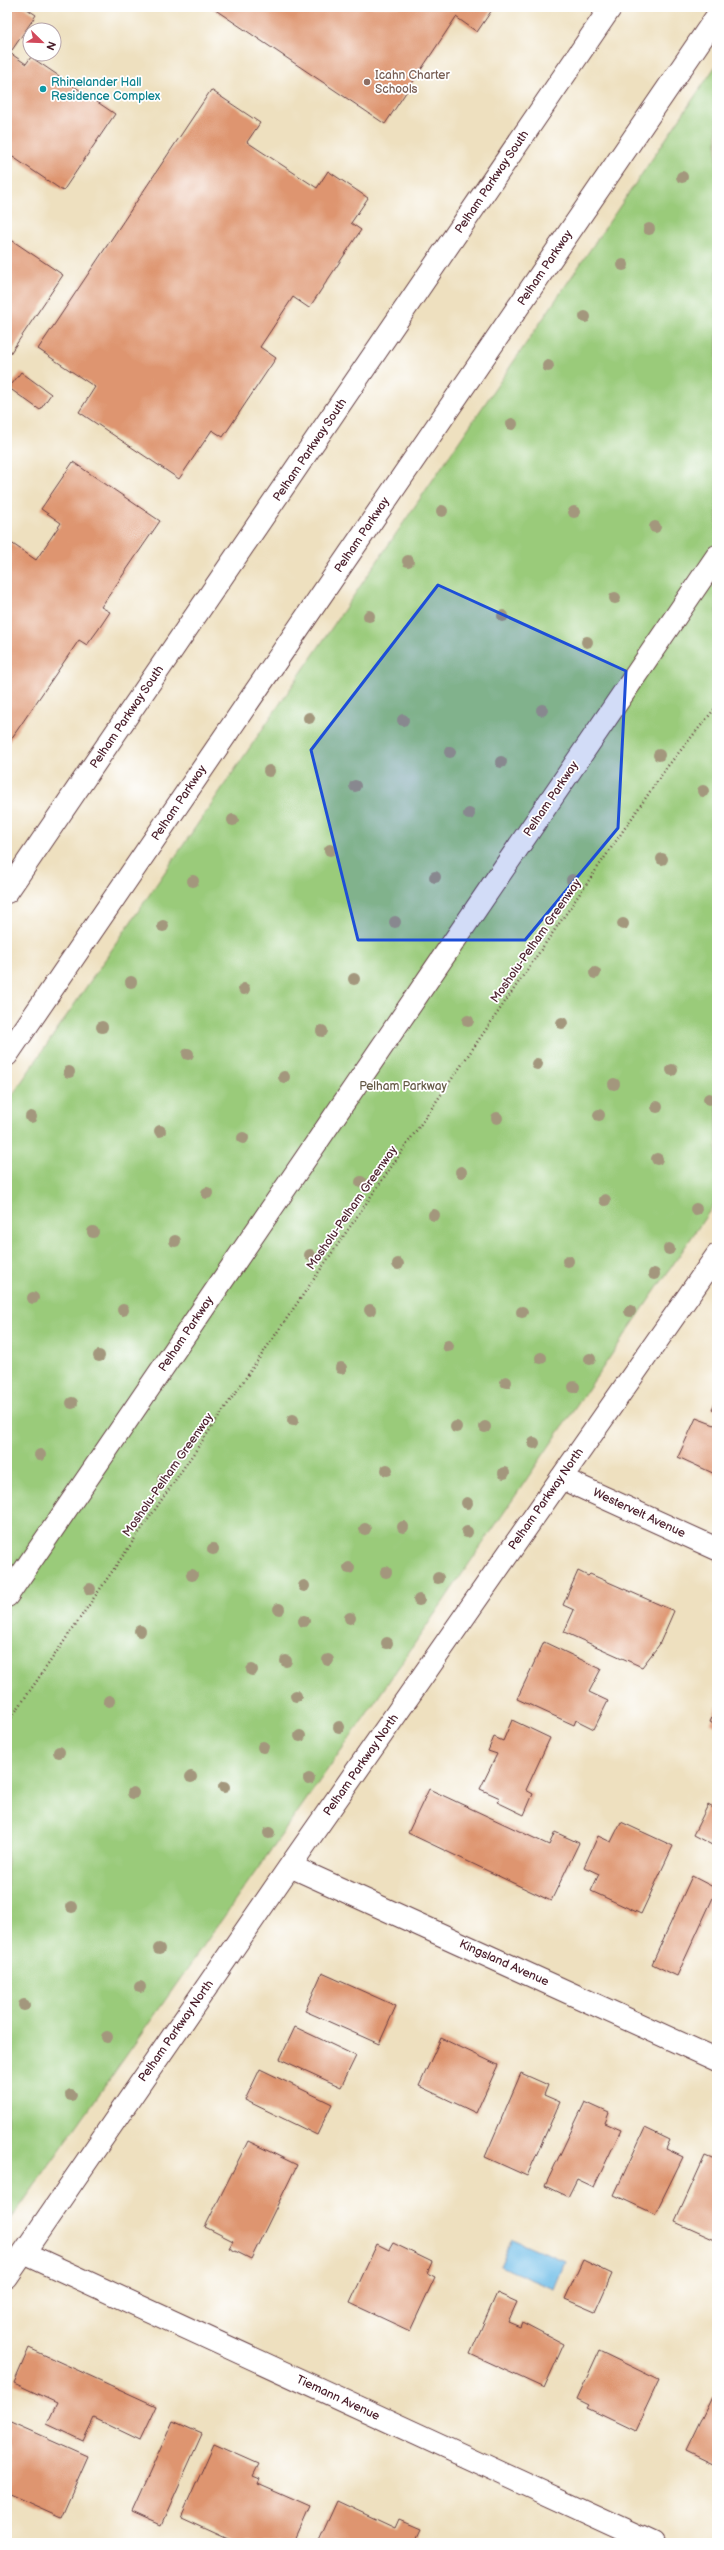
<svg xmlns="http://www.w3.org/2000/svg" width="724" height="2550" viewBox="0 0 724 2550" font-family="'Balsamiq Sans',sans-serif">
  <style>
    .green { fill: #9acb7a; stroke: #727552 }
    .water { fill: #6cbce7; stroke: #5b6e89 }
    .building { fill: #de956f }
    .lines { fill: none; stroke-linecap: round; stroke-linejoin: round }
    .street-casing { stroke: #633c41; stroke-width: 24 }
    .primary-casing { stroke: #633c41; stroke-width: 24 }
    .path { stroke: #633c41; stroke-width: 2.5; stroke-dasharray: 1 3; stroke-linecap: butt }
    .street { stroke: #fff; stroke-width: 22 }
    .primary { stroke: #fff; stroke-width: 22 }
    .tree { fill: #a3977d }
    .marked { fill: #1d4ed8; fill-opacity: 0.2; stroke: #1d4ed8; stroke-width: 3; stroke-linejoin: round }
    .education-dot { fill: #8d6e63; stroke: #fff; stroke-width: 1.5 }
    .culture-dot { fill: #0f9aa8; stroke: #fff; stroke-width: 1.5 }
    .labels { text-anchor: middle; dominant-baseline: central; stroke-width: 3.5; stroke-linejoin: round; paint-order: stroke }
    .education-label { font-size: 12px; fill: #785e54; stroke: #fff; text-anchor: start }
    .culture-label { font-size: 12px; fill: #0d838f; stroke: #fff; text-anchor: start }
    .street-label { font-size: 12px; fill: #4a1f2b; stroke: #fff }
    .park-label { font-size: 12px; fill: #665b47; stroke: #fff }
  </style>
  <rect width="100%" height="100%" fill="#fff"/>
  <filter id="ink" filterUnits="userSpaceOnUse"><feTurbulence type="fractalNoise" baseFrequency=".025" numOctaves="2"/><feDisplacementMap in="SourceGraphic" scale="8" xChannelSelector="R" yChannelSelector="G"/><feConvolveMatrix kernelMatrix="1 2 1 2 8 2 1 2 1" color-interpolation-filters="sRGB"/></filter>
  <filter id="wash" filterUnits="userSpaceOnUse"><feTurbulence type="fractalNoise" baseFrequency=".012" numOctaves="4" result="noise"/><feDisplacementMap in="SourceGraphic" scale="16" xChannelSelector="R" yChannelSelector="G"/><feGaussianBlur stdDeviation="0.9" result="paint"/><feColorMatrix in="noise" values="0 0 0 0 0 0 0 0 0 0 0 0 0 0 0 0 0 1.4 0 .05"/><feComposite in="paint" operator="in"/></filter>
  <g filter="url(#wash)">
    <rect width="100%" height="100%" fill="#eee0bf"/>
    <path class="green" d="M717 64V1200L368 1712 7 2225V1103Z"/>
    <path class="water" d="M512 2239 565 2262 554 2289 500 2266Z"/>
    <g id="blocks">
      <path class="building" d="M7 7H24L36 15 10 53 26 64 31 57 115 114 63 191 7 153Z
        M211 7H494L477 32 456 17 385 124Z
        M211 90 260 123 247 142 317 188 328 171 368 198 351 223 361 230 309 308 293 297 260 347 276 358 223 437 212 430 179 479 79 412 95 387 38 349Z
        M7 237 63 275 7 358Z
        M21 372 51 394 40 410 9 388Z
        M73 462 160 521 101 607 110 612 98 630 87 645 79 640 7 745V540L36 560 61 523 41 509Z
        M717 1399V1411L712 1409Z
        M696 1418 717 1426V1475L678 1457Z
        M578 1571 588 1576 590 1574 674 1611 659 1645 642 1667 564 1632 574 1610 563 1605Z
        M544 1642 601 1669 589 1692 608 1701 594 1729 576 1720 574 1725 517 1699Z
        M717 1706V1726L710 1722Z
        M512 1720 550 1738 526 1790 533 1794 524 1815 497 1802 500 1798 480 1789 497 1754 488 1751 494 1737 503 1741Z
        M429 1789 549 1845 555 1832 579 1843 551 1901 408 1833Z
        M708 1805 717 1810V1834L712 1845 693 1835Z
        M621 1822 673 1846 641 1914 591 1891 599 1874 584 1867 598 1836 611 1842Z
        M692 1876 717 1889 677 1976 652 1964Z
        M322 1973 396 2006 379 2044 305 2011Z
        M295 2027 356 2056 341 2087 280 2059Z
        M441 2038 498 2065 476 2113 419 2086Z
        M260 2069 332 2104 317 2135 245 2100Z
        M521 2073 548 2085 544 2095 560 2102 527 2176 485 2157Z
        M585 2102 609 2113 605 2123 621 2130 594 2187 577 2179 568 2197 545 2186Z
        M645 2128 670 2140 666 2149 683 2157 655 2214 614 2195Z
        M248 2141 297 2165 251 2259 229 2248 233 2241 205 2227Z
        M705 2156 717 2161 715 2240 675 2222Z
        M393 2243 432 2262 427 2273 435 2277 410 2331 350 2303 377 2244 389 2250Z
        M583 2260 612 2274 595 2312 565 2299Z
        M497 2293 517 2302 508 2322 520 2327 522 2322 564 2344 544 2388 470 2354Z
        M29 2348 156 2406 140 2440 94 2418 83 2441 47 2424 57 2403 14 2383Z
        M599 2351 659 2380 635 2431 587 2408 589 2405 577 2399Z
        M712 2397 717 2399V2466L686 2451Z
        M7 2420 88 2456 61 2517 7 2493 9 2460Z
        M173 2421 202 2434 161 2525 132 2512Z
        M214 2444 259 2464 253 2476 260 2479 258 2484 310 2507 294 2543H238L181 2517Z
        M337 2501 395 2528 399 2519 420 2528 413 2543H318Z"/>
    </g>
  </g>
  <g filter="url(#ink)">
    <use href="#blocks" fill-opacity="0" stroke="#633c41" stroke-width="1"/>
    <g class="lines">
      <defs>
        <path id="street" d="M7 892 611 7
          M561 1478 717 1549
          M290 1866 717 2060
          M24 2253 653 2543
          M7 2277 290 1866 717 1255"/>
        <path id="primary" d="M7 1055 717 16
          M7 1596 717 556"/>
      </defs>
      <use href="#street" class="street-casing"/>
      <use href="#primary" class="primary-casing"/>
      <path class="path" d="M7 1724 667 767 717 706"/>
      <use href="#street" class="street"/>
      <use href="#primary" class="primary"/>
    </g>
    <g class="tree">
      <circle cx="682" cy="177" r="6"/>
      <circle cx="649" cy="229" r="6"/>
      <circle cx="623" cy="265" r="6"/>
      <circle cx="585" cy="317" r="6"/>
      <circle cx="548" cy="366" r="6"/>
      <circle cx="512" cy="424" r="6"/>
      <circle cx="442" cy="511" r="6"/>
      <circle cx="574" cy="512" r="6"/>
      <circle cx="655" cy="527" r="6"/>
      <circle cx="408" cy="561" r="6"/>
      <circle cx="615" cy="598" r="6"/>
      <circle cx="369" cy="616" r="6"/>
      <circle cx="503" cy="616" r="6"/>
      <circle cx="587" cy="642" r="6"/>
      <circle cx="542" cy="710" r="6"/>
      <circle cx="309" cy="718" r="6"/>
      <circle cx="403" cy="720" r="6"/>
      <circle cx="450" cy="752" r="6"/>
      <circle cx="659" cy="755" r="6"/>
      <circle cx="501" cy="762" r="6"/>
      <circle cx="269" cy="771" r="6"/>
      <circle cx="355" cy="786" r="6"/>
      <circle cx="703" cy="791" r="6"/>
      <circle cx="469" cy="814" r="6"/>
      <circle cx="233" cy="820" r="6"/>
      <circle cx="330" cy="850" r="6"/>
      <circle cx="662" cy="859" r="6"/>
      <circle cx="435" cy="877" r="6"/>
      <circle cx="572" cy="880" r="6"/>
      <circle cx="193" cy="881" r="6"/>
      <circle cx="395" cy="922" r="6"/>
      <circle cx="623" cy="924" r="6"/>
      <circle cx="163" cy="926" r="6"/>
      <circle cx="595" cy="973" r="6"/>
      <circle cx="354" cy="979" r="6"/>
      <circle cx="131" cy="982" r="6"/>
      <circle cx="244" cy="989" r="6"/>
      <circle cx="468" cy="1021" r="6"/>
      <circle cx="562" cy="1023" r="6"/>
      <circle cx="102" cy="1027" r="6"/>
      <circle cx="322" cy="1031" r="6"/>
      <circle cx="188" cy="1054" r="6"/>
      <circle cx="537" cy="1064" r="6"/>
      <circle cx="672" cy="1070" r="6"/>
      <circle cx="69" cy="1072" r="6"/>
      <circle cx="284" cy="1077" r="6"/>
      <circle cx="614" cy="1084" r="6"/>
      <circle cx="709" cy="1099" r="6"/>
      <circle cx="657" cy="1107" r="6"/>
      <circle cx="599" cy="1115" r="6"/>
      <circle cx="31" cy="1117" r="6"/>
      <circle cx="497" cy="1118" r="6"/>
      <circle cx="160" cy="1131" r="6"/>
      <circle cx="243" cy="1138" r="6"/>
      <circle cx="657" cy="1159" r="6"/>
      <circle cx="461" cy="1172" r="6"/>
      <circle cx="361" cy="1182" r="6"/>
      <circle cx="207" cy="1193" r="6"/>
      <circle cx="605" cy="1200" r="6"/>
      <circle cx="696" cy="1209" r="6"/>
      <circle cx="434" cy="1215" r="6"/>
      <circle cx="93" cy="1232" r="6"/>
      <circle cx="175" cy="1241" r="6"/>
      <circle cx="669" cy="1249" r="6"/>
      <circle cx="310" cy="1255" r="6"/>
      <circle cx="568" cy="1261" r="6"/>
      <circle cx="398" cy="1264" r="6"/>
      <circle cx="654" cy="1274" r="6"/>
      <circle cx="33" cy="1298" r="6"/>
      <circle cx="123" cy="1310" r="6"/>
      <circle cx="370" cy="1310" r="6"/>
      <circle cx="630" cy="1311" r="6"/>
      <circle cx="522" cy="1312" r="6"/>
      <circle cx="448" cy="1346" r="6"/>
      <circle cx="99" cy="1356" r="6"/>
      <circle cx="541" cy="1358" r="6"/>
      <circle cx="590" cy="1359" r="6"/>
      <circle cx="341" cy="1368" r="6"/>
      <circle cx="506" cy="1382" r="6"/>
      <circle cx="574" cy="1387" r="6"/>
      <circle cx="72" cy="1403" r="6"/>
      <circle cx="293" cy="1420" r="6"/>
      <circle cx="456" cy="1427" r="6"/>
      <circle cx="485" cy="1427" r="6"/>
      <circle cx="534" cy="1443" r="6"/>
      <circle cx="40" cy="1455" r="6"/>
      <circle cx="387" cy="1470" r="6"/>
      <circle cx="504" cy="1473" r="6"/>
      <circle cx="163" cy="1479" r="6"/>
      <circle cx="467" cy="1503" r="6"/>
      <circle cx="403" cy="1527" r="6"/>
      <circle cx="365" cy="1529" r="6"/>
      <circle cx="467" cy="1532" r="6"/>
      <circle cx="213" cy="1549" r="6"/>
      <circle cx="349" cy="1568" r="6"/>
      <circle cx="386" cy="1572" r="6"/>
      <circle cx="192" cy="1575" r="6"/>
      <circle cx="438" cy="1578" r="6"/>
      <circle cx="304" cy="1586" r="6"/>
      <circle cx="90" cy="1589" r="6"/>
      <circle cx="419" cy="1600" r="6"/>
      <circle cx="279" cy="1609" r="6"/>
      <circle cx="350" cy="1618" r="6"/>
      <circle cx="304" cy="1621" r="6"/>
      <circle cx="140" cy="1631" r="6"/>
      <circle cx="387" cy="1643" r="6"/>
      <circle cx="328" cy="1660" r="6"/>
      <circle cx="286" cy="1661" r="6"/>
      <circle cx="252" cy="1670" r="6"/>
      <circle cx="296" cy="1696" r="6"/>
      <circle cx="109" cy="1701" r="6"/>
      <circle cx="339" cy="1727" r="6"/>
      <circle cx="300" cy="1736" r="6"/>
      <circle cx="263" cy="1747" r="6"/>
      <circle cx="59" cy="1752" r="6"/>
      <circle cx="191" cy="1777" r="6"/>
      <circle cx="309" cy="1779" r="6"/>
      <circle cx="224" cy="1787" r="6"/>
      <circle cx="133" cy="1793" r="6"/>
      <circle cx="269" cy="1833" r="6"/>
      <circle cx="72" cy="1907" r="6"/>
      <circle cx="159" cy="1949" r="6"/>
      <circle cx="140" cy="1987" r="6"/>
      <circle cx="24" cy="2005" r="6"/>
      <circle cx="107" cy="2037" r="6"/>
      <circle cx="71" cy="2095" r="6"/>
    </g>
  </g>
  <path class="marked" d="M438 585 626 671 618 828 525 940H358L311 750Z"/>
  <circle class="education-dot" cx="367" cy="82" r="4"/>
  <circle class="culture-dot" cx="43" cy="89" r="4"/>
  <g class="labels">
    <g class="education-label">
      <text x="375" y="75">Icahn Charter<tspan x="375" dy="14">Schools</tspan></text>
    </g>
    <g class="culture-label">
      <text x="51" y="82">Rhinelander Hall<tspan x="51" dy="14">Residence Complex</tspan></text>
    </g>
    <g class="street-label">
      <text transform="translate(492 182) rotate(-56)">Pelham Parkway South</text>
      <text transform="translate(545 268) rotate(-56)">Pelham Parkway</text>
      <text transform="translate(310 450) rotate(-56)">Pelham Parkway South</text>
      <text transform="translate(362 535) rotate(-56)">Pelham Parkway</text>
      <text transform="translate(127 717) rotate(-56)">Pelham Parkway South</text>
      <text transform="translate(551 799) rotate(-56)">Pelham Parkway</text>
      <text transform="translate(179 803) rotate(-56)">Pelham Parkway</text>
      <text transform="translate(536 941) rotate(-55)">Mosholu-Pelham Greenway</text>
      <text transform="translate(352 1208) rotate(-55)">Mosholu-Pelham Greenway</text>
      <text transform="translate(186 1334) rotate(-56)">Pelham Parkway</text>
      <text transform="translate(168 1475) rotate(-55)">Mosholu-Pelham Greenway</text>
      <text transform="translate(546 1499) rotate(-55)">Pelham Parkway North</text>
      <text transform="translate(639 1513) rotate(25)">Westervelt Avenue</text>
      <text transform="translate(361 1765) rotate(-55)">Pelham Parkway North</text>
      <text transform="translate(504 1963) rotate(24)">Kingsland Avenue</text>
      <text transform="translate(176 2031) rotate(-55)">Pelham Parkway North</text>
      <text transform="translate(338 2398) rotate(25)">Tiemann Avenue</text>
    </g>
    <g class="park-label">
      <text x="403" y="1086">Pelham Parkway</text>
    </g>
  </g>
  <rect width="724" height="2550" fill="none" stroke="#fff" stroke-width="24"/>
  <g transform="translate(42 42) rotate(113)"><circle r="19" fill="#ffffff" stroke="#b7a5aa"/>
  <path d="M0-3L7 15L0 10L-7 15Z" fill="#d1495b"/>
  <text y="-6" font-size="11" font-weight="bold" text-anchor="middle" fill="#4a1f2b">N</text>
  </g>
</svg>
